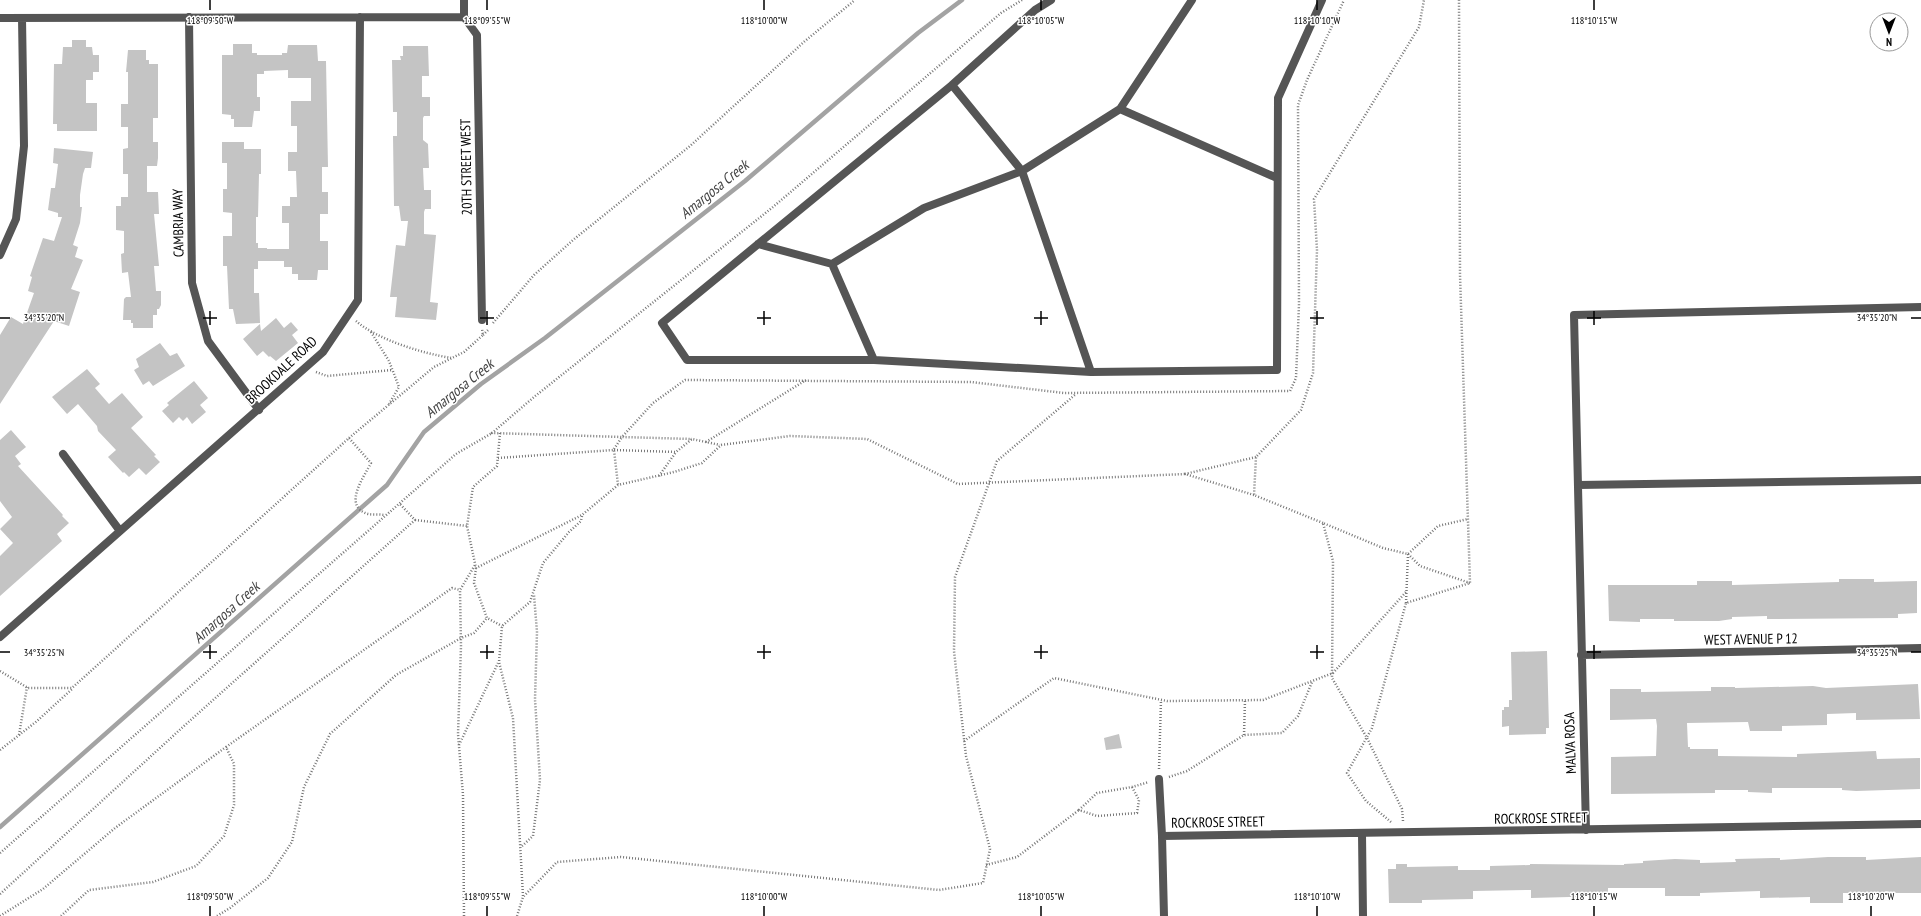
<svg xmlns="http://www.w3.org/2000/svg" width="1921" height="916" viewBox="0 0 1921 916" font-family="'PT Sans Narrow',sans-serif">
  <style>
    .lines { fill: none; stroke-linecap: round; stroke-linejoin: round }
    .stream { stroke: #a3a3a3; stroke-width: 4.5 }
    .building { fill: #c4c4c4 }
    .path { stroke: #777; stroke-width: 2.5; stroke-dasharray: 1 2; stroke-linecap: butt }
    .service { stroke: #555; stroke-width: 8 }
    .minor { stroke: #555; stroke-width: 8 }
    .ticks { fill: none; stroke: #000; stroke-width: 1.5 }
    .labels { text-anchor: middle; dominant-baseline: central; stroke-width: 3; stroke-linejoin: round; paint-order: stroke }
    .street-label { font-size: 14px; fill: #000; stroke: #fff }
    .water-label { font-size: 15px; font-style: italic; fill: #444; stroke: #fff }
    .ticks-label { font-size: 10px; text-anchor: middle; fill: #000; stroke: #fff; stroke-width: 3; stroke-linejoin: round; paint-order: stroke }
  </style>
  <rect width="100%" height="100%" fill="#fff"/>
  <g class="lines">
    <path class="stream" d="M0 827 387 485 424 432 481 384 545 338 745 181 918 33 962 0"/>
  </g>
  <path class="building" d="M72 40H86V47H92L93 55H99V72H93V80H86V103H97V131H57V124H53L54 64H62L63 47H72Z
    M233 44H252V53H257V55H282V53H287L288 45H317L318 61H326L328 167H322V192H328V214H320V241H328V270H318L317 280H298V274H292V267H284V261H258V269H254V293H259L260 323 236 324 233 309H229L227 266H223V236H232V213L223 212V189H227V163H222V142H244V149H261V174H259L258 217H256V243H258V248H267V249H289V223H282V206H290V197H297L296 171H288V152H297V126H291V101H311V78H288V70L264 71V74H257V97H260V111H254L252 127H234V119H231V115L222 114V55H233Z
    M403 46H428L429 76H422V97H430V116H424L423 118V140L428 144 429 168H423L424 190H431V209H425L424 212V234L436 235 430 302 438 303 436 320 395 317 397 297H390L396 245 405 246 408 221H401L399 206H394L393 136H397V112H393L392 60H401L400 56H403Z
    M128 50H146V60H149V64H158V118H153V142H158V158L157 166H147V192H158L159 214H154L159 266H154L156 291H161V305L159 309H157V315H153V328H133V323H131V320H123L124 299 126 297H131L128 272 122 273 121 254 124 253V231L116 230V206H121V197H128V174H123V149L128 148V127H121V104H128V72H126Z
    M54 148 93 152 91 168H85L83 174 80 195V207H82L80 223 73 245 78 247 75 257 83 260 71 289 80 292 69 326 54 321 0 404V335L11 317 23 324 34 293 28 291 32 277 30 276 43 238 54 241 62 217H58V213L48 210 51 188H55L58 164 53 163Z
    M276 318 284 328 291 322 298 330 292 335 298 343 276 361 270 356 269 357 263 351 257 356 243 339 260 324 261 331Z
    M160 343 170 356 177 353 185 366 153 386 149 381 143 385 134 370 139 367 136 359Z
    M87 369 100 384 95 388 109 404 122 393 143 417 131 428 156 455 154 456 160 462 146 475 139 468 129 477 124 472 123 473 108 457 116 450 98 431 97 426 78 404 67 414 52 397Z
    M194 381 208 398 200 405 206 412 192 424 187 417 183 421 179 417 173 423 162 411 169 405 167 403Z
    M11 430 26 447 15 456 21 464 18 466 63 515 62 516 69 523 57 534 62 541 0 596V556L13 543 0 529 12 517 0 501V440Z
    M1839 579H1874V582L1917 581V613L1898 614V618L1767 619V616L1732 617V619L1719 621H1674V619H1640V622L1609 621 1608 585H1697V581H1732V585L1839 582Z
    M1547 651 1549 728H1546V734L1509 735V726L1502 727V710H1504V707H1509V700H1512L1511 652Z
    M1918 684 1920 719 1856 720V713L1827 714V725L1782 726V731H1750L1748 722 1687 723 1688 747H1690V749H1718V756L1797 757V754L1876 751 1877 759 1920 758V789L1856 791 1842 790V788H1772V793L1748 792V790H1715V793L1611 794V757L1656 756 1657 726 1656 719 1610 720V689H1641V692L1711 691V687H1735V688L1813 686 1826 688Z
    M1119 734 1122 748 1106 750 1104 738Z
    M1828 857H1866V860L1921 857V893H1843V903H1810V897L1760 898V891L1700 893V896H1665V888H1608V896L1531 898V890L1473 891V899L1422 900V903H1389L1388 869H1396V864H1407V867L1458 866V870H1490V866L1530 865V864L1624 865V864L1643 863V861L1675 859 1700 860V863L1736 862 1735 859 1773 858H1780V860Z"/>
  <g class="lines">
    <path class="path" d="M1022 0 1001 13 773 207 534 397 492 433 622 437 653 403 685 380 971 382 1064 393 1290 391 1296 378 1299 304 1298 105 1307 80 1344 0
      M356 321C378 340 422 353 451 358
      M493 323 534 275 573 240 690 146 805 41 855 0
      M371 332 389 361 399 387 389 404
      M483 335 488 330
      M316 372 327 376 392 370
      M500 433 497 466 473 487 467 526 476 568 582 515 618 485 674 472 702 463 721 445 790 436 867 439 958 484 1185 474
      M349 438 434 367 464 352 483 335 482 329
      M706 442 806 380
      M614 449 622 437 692 439
      M614 450 676 452 692 439 720 445
      M498 458 614 450 618 485
      M659 476 676 452
      M1254 495 1185 474 1256 457
      M415 520 467 526
      M1323 523 1254 495 1256 457 1301 410 1313 373 1317 250 1314 199 1419 27 1424 0
      M1408 554 1420 566 1470 583
      M476 568 474 583 487 618 502 626
      M1406 603 1408 554
      M0 671 28 688H72L349 438 371 463C364 477 342 506 368 514 373 515 379 514 384 515
      M19 735 27 687
      M1244 735 1245 700
      M964 741 1054 678 1167 701 1263 700 1333 673 1406 592
      M459 745 498 663
      M0 750 37 721 72 689
      M1159 769 1161 700
      M1169 777 1187 771 1244 735 1282 733 1298 716 1312 682
      M1132 787 1139 800 1137 813 1097 816 1079 810 1097 793 1132 787 1149 782
      M1403 821 1402 809 1367 738 1332 678 1333 561 1323 523 1383 548 1408 554 1438 526 1468 519
      M1391 822 1366 801 1347 773 1372 728 1406 603 1470 583 1460 275 1459 0
      M522 846 533 836 540 780 535 699 537 632 534 595
      M0 853 456 454 492 433
      M986 865 1017 857 1079 810
      M0 894 184 726 415 520 399 503
      M523 896 513 718 499 662 502 626 530 602 543 563 569 532 581 521 582 516
      M0 916 43 889 115 828 226 747
      M61 916 89 890 153 882 196 866 224 836 234 805V764L226 747 452 588 460 590
      M217 916 230 908 268 878 292 842 304 787 330 734 396 675 461 638 474 633 487 618
      M464 916 463 795 458 734 461 646 460 590 475 565
      M517 916 523 897 557 862 621 857 939 890 983 883 990 849 966 756 954 651 955 577 997 461 1076 394"/>
    <path class="service" d="M952 85 1035 10 1051 0
      M1120 109 1277 178
      M758 244 832 264 874 360H687L662 323 952 85 1022 171 1091 372
      M832 264 924 208 1022 171 1120 109 1192 0
      M874 360 1091 372 1277 370 1278 98 1322 0
      M1159 779 1162 836"/>
    <path class="minor" d="M189 17 192 283 208 341 259 410
      M464 17 477 35 482 320
      M464 17V0
      M0 18 464 17
      M0 255 16 219 24 146 22 18
      M63 454 120 531
      M1578 485 1921 480
      M0 637 323 352 358 300 360 17
      M1581 655 1921 648
      M1586 830 1574 315 1921 307
      M1362 834 1363 916
      M1164 916 1162 836 1921 824"/>
  </g>
  <path class="ticks" d="M210 0V10M487 0V10M764 0V10M1041 0V10M1317 0V10M1594 0V10M210 311V325M487 311V325M764 311V325M1041 311V325M1317 311V325M1594 311V325M0 318H10M203 318H217M480 318H494M757 318H771M1034 318H1048M1310 318H1324M1587 318H1601M1911 318H1921M210 645V659M487 645V659M764 645V659M1041 645V659M1317 645V659M1594 645V659M0 652H10M203 652H217M480 652H494M757 652H771M1034 652H1048M1310 652H1324M1587 652H1601M1911 652H1921M210 906V916M487 906V916M764 906V916M1041 906V916M1317 906V916M1594 906V916M1871 906V916"/>
  <g class="labels">
    <g class="street-label">
      <text transform="translate(466 167) rotate(-91)">20TH STREET WEST</text>
      <text transform="translate(178 223) rotate(-91)">CAMBRIA WAY</text>
      <text transform="translate(281 370) rotate(-43)">BROOKDALE ROAD</text>
      <text transform="translate(1751 639) rotate(-1)">WEST AVENUE P 12</text>
      <text transform="translate(1570 743) rotate(-92)">MALVA ROSA</text>
      <text transform="translate(1541 818) rotate(-1)">ROCKROSE STREET</text>
      <text transform="translate(1218 822) rotate(-1)">ROCKROSE STREET</text>
    </g>
    <g class="water-label">
      <text transform="translate(714 189) rotate(-39)">Amargosa Creek</text>
      <text transform="translate(459 388) rotate(-39)">Amargosa Creek</text>
      <text transform="translate(226 612) rotate(-42)">Amargosa Creek</text>
    </g>
  </g>
  <g class="ticks-label">
    <text x="210" y="24">118°09'50"W</text>
    <text x="487" y="24">118°09'55"W</text>
    <text x="764" y="24">118°10'00"W</text>
    <text x="1041" y="24">118°10'05"W</text>
    <text x="1317" y="24">118°10'10"W</text>
    <text x="1594" y="24">118°10'15"W</text>
    <text x="1877" y="321">34°35'20"N</text>
    <text x="44" y="321">34°35'20"N</text>
    <text x="1877" y="656">34°35'25"N</text>
    <text x="44" y="656">34°35'25"N</text>
    <text x="210" y="900">118°09'50"W</text>
    <text x="487" y="900">118°09'55"W</text>
    <text x="764" y="900">118°10'00"W</text>
    <text x="1041" y="900">118°10'05"W</text>
    <text x="1317" y="900">118°10'10"W</text>
    <text x="1594" y="900">118°10'15"W</text>
    <text x="1871" y="900">118°10'20"W</text>
  </g>
  <g transform="translate(1889 32) rotate(180)"><circle r="19" fill="#ffffff" stroke="#999999"/>
  <path d="M0-3L7 15L0 10L-7 15Z" fill="#000000"/>
  <text y="-6" font-size="11" font-weight="bold" text-anchor="middle" fill="#000000">N</text>
  </g>
</svg>
